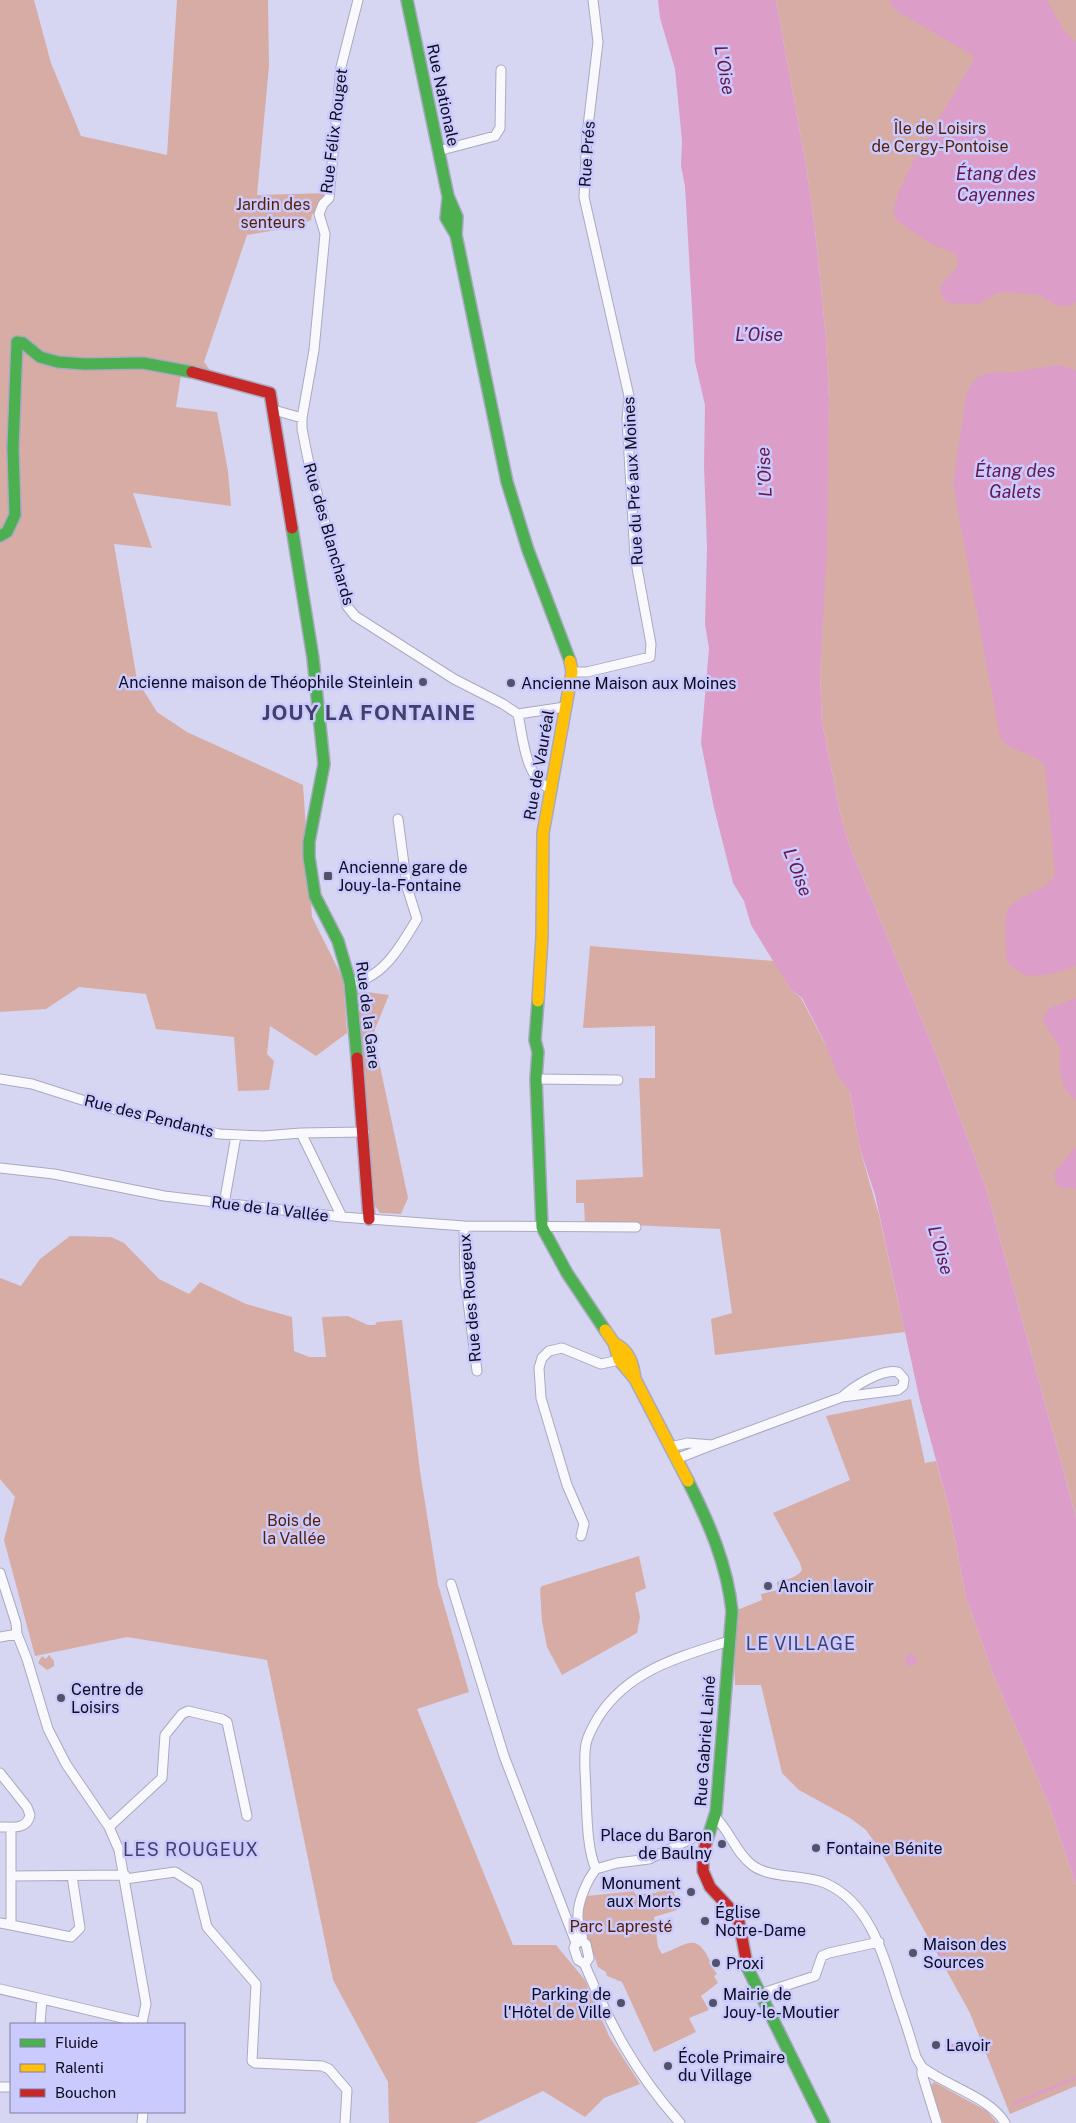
<svg xmlns="http://www.w3.org/2000/svg" width="1076" height="2123" viewBox="0 0 1076 2123" font-family="'Public Sans',sans-serif">
  <style>
    .green { fill: #d7aca5 }
    .water { fill: #dc9dc9 }
    .lines { fill: none; stroke-linecap: round; stroke-linejoin: round }
    .stream { stroke: #dc9dc9; stroke-width: 3 }
    .street-casing { stroke: #a9a9bf; stroke-width: 11 }
    .fast-casing { stroke: #a9a9bf; stroke-width: 14 }
    .slow-casing { stroke: #a9a9bf; stroke-width: 14 }
    .jam-casing { stroke: #a9a9bf; stroke-width: 14 }
    .street { stroke: #f9f9fd; stroke-width: 9 }
    .fast { stroke: #4caf50; stroke-width: 11 }
    .slow { stroke: #ffc107; stroke-width: 11 }
    .jam { stroke: #c62828; stroke-width: 11 }
    .poi-dot { fill: #535268; stroke: #cacafe; stroke-width: 2 }
    .labels { text-anchor: middle; dominant-baseline: central; stroke-width: 5; stroke-linejoin: round; paint-order: stroke }
    .street-label { font-size: 16px; fill: #0d0b1d; stroke: #cacafe }
    .park-label { font-size: 16px; fill: #561d00; stroke: #cacafe }
    .poi-label { font-size: 16px; fill: #0d0b1d; stroke: #cacafe; text-anchor: start }
    .water-label { font-size: 18px; font-style: italic; fill: #67174b; stroke: #cacafe }
    .neighbourhood-label { font-size: 18px; letter-spacing: 1px; fill: #43416c; stroke: #cacafe }
    .district-label { font-size: 21px; font-weight: bold; letter-spacing: 1px; fill: #43416c; stroke: #cacafe }
  </style>
  <rect width="100%" height="100%" fill="#d6d6f2"/>
  <path class="green" d="M0 0H34L51 63 81 136 167 155 177 0H268L269 66 257 195 329 193 319 214H312L311 220 296 227 247 235 204 362 220 384 181 375 176 407 217 412 228 471 231 506 133 493 152 548 114 544 137 680 157 712 187 732 303 785 312 917 343 979 347 1033 316 1056 270 1026 267 1054 274 1061 269 1090 238 1091 234 1037 156 1029 146 994 79 987 46 1009 0 1012Z
    M776 0H1076V1517L986 1188 936 1054 850 847 842 822 822 722 820 672 829 399 826 339 815 229 806 166Z
    M590 946 774 961 791 990 801 998 850 1091 860 1149 879 1215 905 1332 715 1355 711 1319 732 1313 720 1229 585 1223 584 1203H576V1180L643 1177 639 1078H655V1026L583 1028Z
    M367 992 389 995 375 1029 374 1038 408 1198 401 1214 380 1213 375 1206 357 993Z
    M70 1236 111 1237 124 1243 159 1279 189 1294 200 1282 246 1304 292 1317 294 1351 309 1357H326L322 1317 348 1316 368 1325H375L377 1322 402 1320 420 1471 438 1584 469 1692 417 1709 513 1945H556L585 1980 609 2036 640 2084 604 2098 585 2117 543 2091 476 2123H389L388 2082 333 1980 267 1660 127 1637 35 1656 4 1540 15 1497 0 1479V1278L21 1286 40 1259Z
    M911 1399 925 1463 936 1461 949 1508 966 1597 992 1671 1050 1807 1076 1885V2086L1010 2114 970 2013 878 1847 866 1830 850 1818 799 1790 782 1773 761 1685H735L733 1637 737 1610 762 1600 761 1594 778 1590 777 1582C786 1579 797 1578 802 1570L800 1563 773 1513 850 1480 826 1416Z
    M639 1556 646 1588 635 1593 640 1617 637 1633 562 1675 547 1647 542 1621 540 1589 542 1586Z
    M49 1655 54 1661V1666L47 1670 38 1663 42 1656 46 1659Z
    M673 1885 677 1910 654 1917 658 1947 662 1954C687 1945 696 1931 710 1961L709 1963 717 1974 714 1976 718 1983 701 1996 709 2010 689 2018 696 2032 654 2052 622 1982 607 1976 606 1972 598 1967C591 1945 576 1918 587 1896L634 1891 635 1894 655 1893Z
    M934 2082 987 2111 997 2123H943L930 2086Z"/>
  <path class="water" d="M658 0H776L806 166 815 229 826 339 829 399 827 547 820 672 822 722 842 822 850 847 936 1054 986 1188 1076 1517V1885L1050 1807 992 1671 966 1597 949 1508 920 1401 875 1195 860 1149 850 1091 838 1076 825 1043 802 998 791 990 751 925 744 901 733 883 714 808 701 743 709 648 705 624 707 547 704 466 705 405 695 362 685 186 681 166 682 141 675 69 660 18Z
    M889 0H1047L1063 29 1076 42V302L1072 305 1058 306 1039 295 1005 292 998 293 978 304 947 303 941 294V284C949 275 963 267 956 254L929 243 899 222 893 215 897 195 912 164 974 60 972 55 895 10Z
    M1059 365 1076 370V966C1053 973 1026 986 1007 962 1006 951 1004 922 1007 912 1012 895 1049 892 1055 874L1046 776 1044 765 1040 760 1007 745 1000 737 953 484 966 396 972 383 978 377 988 373 1015 372Z
    M1076 998V1100L1066 1090 1063 1083 1060 1073V1048L1042 1019 1050 1008Z
    M1076 1146V1189L1062 1188 1056 1184 1054 1173Z
    M905 1660a6 6 0 1 1 12 0a6 6 0 1 1-12 0Z
    M938 1938H940L950 1946 945 1956 938 1955 935 1941Z"/>
  <g class="lines">
    <path class="stream" d="M946 2046 987 2042
      M1013 2104 1076 2078"/>
    <defs>
      <path id="street" d="M358 0 341 67 329 198 323 204 319 214 325 234 314 350 302 418V429L308 459 347 606 355 616 454 679 503 704 518 714 565 707
        M438 151 495 136 500 128 501 70
        M274 410 302 418
        M572 672H587L650 657 651 644 635 557 627 420 629 396 584 197 587 135 598 42 593 0
        M518 714C523 738 525 779 551 789
        M350 982C382 981 402 944 417 919L407 887 398 819
        M0 1079 32 1084 101 1106 219 1134 263 1136 301 1133 364 1132
        M536 1079 618 1080
        M301 1133 342 1217
        M0 1168 54 1174 164 1196 342 1217 464 1226 636 1227
        M224 1204 236 1136
        M464 1226 465 1278 477 1371
        M712 1445 842 1397 898 1390 903 1386 904 1379 898 1372C882 1368 853 1387 842 1397
        M670 1447 688 1443 712 1445 676 1459
        M581 1536 584 1524 567 1485 541 1398 539 1368 542 1358 549 1351 562 1348 601 1364 619 1360
        M0 1573 16 1623 17 1634 27 1659 48 1729 66 1764 109 1827 119 1850 146 2004 142 2023
        M451 1584 504 1756 576 1943
        M0 1637 17 1634
        M0 1773 27 1807 30 1815C27 1830 12 1827 0 1827
        M715 1817C730 1831 736 1853 752 1865 770 1879 803 1874 825 1883 869 1902 883 1953 896 1995 903 2015 910 2036 916 2057L922 2067V2074L937 2123
        M109 1827 162 1778 165 1735 182 1714 188 1711 222 1719 227 1722 247 1816
        M596 1869C587 1850 587 1816 586 1794 586 1778 583 1760 586 1744 588 1734 594 1725 599 1716 629 1670 679 1657 729 1641
        M596 1869 617 1863 649 1859 695 1837 707 1839
        M11 1876V1827
        M125 1879 175 1872 197 1886 207 1927 256 1984 252 2061 255 2063 322 2066 329 2069 347 2090 345 2123
        M0 1923 11 1925V1876L125 1875
        M11 1925 71 1937 80 1928 72 1876
        M582 1941C584 1932 579 1926 578 1918 577 1903 587 1880 596 1869
        M582 1941 586 1944 589 1958 587 1961 583 1963 578 1960 574 1948 576 1943Z
        M584 1963C611 2026 634 2071 680 2123
        M0 1989 135 2021 143 2024
        M760 1994 815 1976 822 1956 829 1953 879 1942
        M40 2024 42 1999
        M922 2067C946 2086 990 2097 1005 2123
        M0 2087H11
        M142 2123 143 2112"/>
      <path id="fast" d="M407 0 448 196 457 217 456 235 507 482 528 550 570 661
        M448 199 446 218 456 235
        M292 528 313 658 324 764 309 842V857L315 896 338 941 350 982 357 1058
        M0 536 7 532 15 515 13 448 17 342 23 343 40 357 58 362 85 364 143 363 192 372
        M538 1001 535 1040 538 1052 536 1079 542 1227 567 1273 605 1330
        M688 1481C709 1523 727 1564 732 1611L716 1812 706 1843
        M746 1959 748 1969 824 2123"/>
      <path id="slow" d="M538 1001 542 937 543 833 572 672 570 661
        M605 1330 614 1343 619 1360 635 1379 688 1481
        M614 1343C629 1350 633 1363 635 1379"/>
      <path id="jam" d="M192 372 270 393 292 528
        M357 1058 369 1219
        M706 1843 703 1854V1871L710 1887 738 1917 746 1959"/>
    </defs>
    <use href="#street" class="street-casing"/>
    <use href="#fast" class="fast-casing"/>
    <use href="#slow" class="slow-casing"/>
    <use href="#jam" class="jam-casing"/>
    <use href="#street" class="street"/>
    <use href="#fast" class="fast"/>
    <use href="#slow" class="slow"/>
    <use href="#jam" class="jam"/>
  </g>
  <g class="poi-dot">
    <circle cx="423" cy="682" r="5"/>
    <circle cx="511" cy="683" r="5"/>
    <rect x="323" y="871" width="10" height="10" rx="2.5"/>
    <circle cx="768" cy="1586" r="5"/>
    <circle cx="61" cy="1698" r="5"/>
    <circle cx="722" cy="1844" r="5"/>
    <circle cx="816" cy="1848" r="5"/>
    <circle cx="691" cy="1892" r="5"/>
    <circle cx="705" cy="1921" r="5"/>
    <circle cx="913" cy="1953" r="5"/>
    <circle cx="716" cy="1963" r="5"/>
    <circle cx="621" cy="2003" r="5"/>
    <circle cx="713" cy="2003" r="5"/>
    <circle cx="936" cy="2045" r="5"/>
    <circle cx="668" cy="2066" r="5"/>
  </g>
  <g class="labels">
    <g class="street-label">
      <text transform="translate(443 95) rotate(78)">Rue Nationale</text>
      <text transform="translate(334 131) rotate(-83)">Rue Félix Rouget</text>
      <text transform="translate(587 154) rotate(-86)">Rue Prés</text>
      <text transform="translate(633 481) rotate(-93)">Rue du Pré aux Moines</text>
      <text transform="translate(329 534) rotate(74)">Rue des Blanchards</text>
      <text transform="translate(539 765) rotate(-80)">Rue de Vauréal</text>
      <text transform="translate(368 1015) rotate(83)">Rue de la Gare</text>
      <text transform="translate(149 1116) rotate(14)">Rue des Pendants</text>
      <text transform="translate(270 1209) rotate(7)">Rue de la Vallée</text>
      <text transform="translate(470 1298) rotate(-95)">Rue des Rougeux</text>
      <text transform="translate(705 1741) rotate(-86)">Rue Gabriel Lainé</text>
    </g>
    <g class="park-label">
      <text x="940" y="128">Île de Loisirs<tspan x="940" dy="18">de Cergy-Pontoise</tspan></text>
      <text x="273" y="204">Jardin des<tspan x="273" dy="18">senteurs</tspan></text>
      <text x="294" y="1520">Bois de<tspan x="294" dy="18">la Vallée</tspan></text>
      <text x="621" y="1926">Parc Lapresté</text>
    </g>
    <g class="poi-label">
      <text x="413" y="682" text-anchor="end">Ancienne maison de Théophile Steinlein</text>
      <text x="521" y="683">Ancienne Maison aux Moines</text>
      <text x="338" y="867">Ancienne gare de<tspan x="338" dy="18">Jouy-la-Fontaine</tspan></text>
      <text x="778" y="1586">Ancien lavoir</text>
      <text x="71" y="1689">Centre de<tspan x="71" dy="18">Loisirs</tspan></text>
      <text x="712" y="1835" text-anchor="end">Place du Baron<tspan x="712" dy="18">de Baulny</tspan></text>
      <text x="826" y="1848">Fontaine Bénite</text>
      <text x="681" y="1883" text-anchor="end">Monument<tspan x="681" dy="18">aux Morts</tspan></text>
      <text x="715" y="1912">Église<tspan x="715" dy="18">Notre-Dame</tspan></text>
      <text x="923" y="1944">Maison des<tspan x="923" dy="18">Sources</tspan></text>
      <text x="726" y="1963">Proxi</text>
      <text x="611" y="1994" text-anchor="end">Parking de<tspan x="611" dy="18">l'Hôtel de Ville</tspan></text>
      <text x="723" y="1994">Mairie de<tspan x="723" dy="18">Jouy-le-Moutier</tspan></text>
      <text x="946" y="2045">Lavoir</text>
      <text x="678" y="2057">École Primaire<tspan x="678" dy="18">du Village</tspan></text>
    </g>
    <g class="water-label">
      <text transform="translate(725 70) rotate(80)">L'Oise</text>
      <text x="996" y="173">Étang des<tspan x="996" dy="21">Cayennes</tspan></text>
      <text x="759" y="334">L’Oise</text>
      <text x="1015" y="470">Étang des<tspan x="1015" dy="21">Galets</tspan></text>
      <text transform="translate(764 472) rotate(-93)">L'Oise</text>
      <text transform="translate(798 872) rotate(69)">L'Oise</text>
      <text transform="translate(941 1250) rotate(74)">L'Oise</text>
    </g>
    <g class="neighbourhood-label">
      <text x="801" y="1643">LE VILLAGE</text>
      <text x="191" y="1849">LES ROUGEUX</text>
    </g>
    <g class="district-label">
      <text x="369" y="712">JOUY LA FONTAINE</text>
    </g>
  </g>
  <rect x="10" y="2023" width="175" height="90" fill="#cacafe" stroke="#7e7ea4"/>
  <rect x="20" y="2039" width="25" height="8" fill="#4caf50" stroke="#7e7ea4"/>
  <text x="55" y="2048" font-size="15" fill="#0d0b1d">Fluide</text>
  <rect x="20" y="2064" width="25" height="8" fill="#ffc107" stroke="#7e7ea4"/>
  <text x="55" y="2073" font-size="15" fill="#0d0b1d">Ralenti</text>
  <rect x="20" y="2089" width="25" height="8" fill="#c62828" stroke="#7e7ea4"/>
  <text x="55" y="2098" font-size="15" fill="#0d0b1d">Bouchon</text>
</svg>
